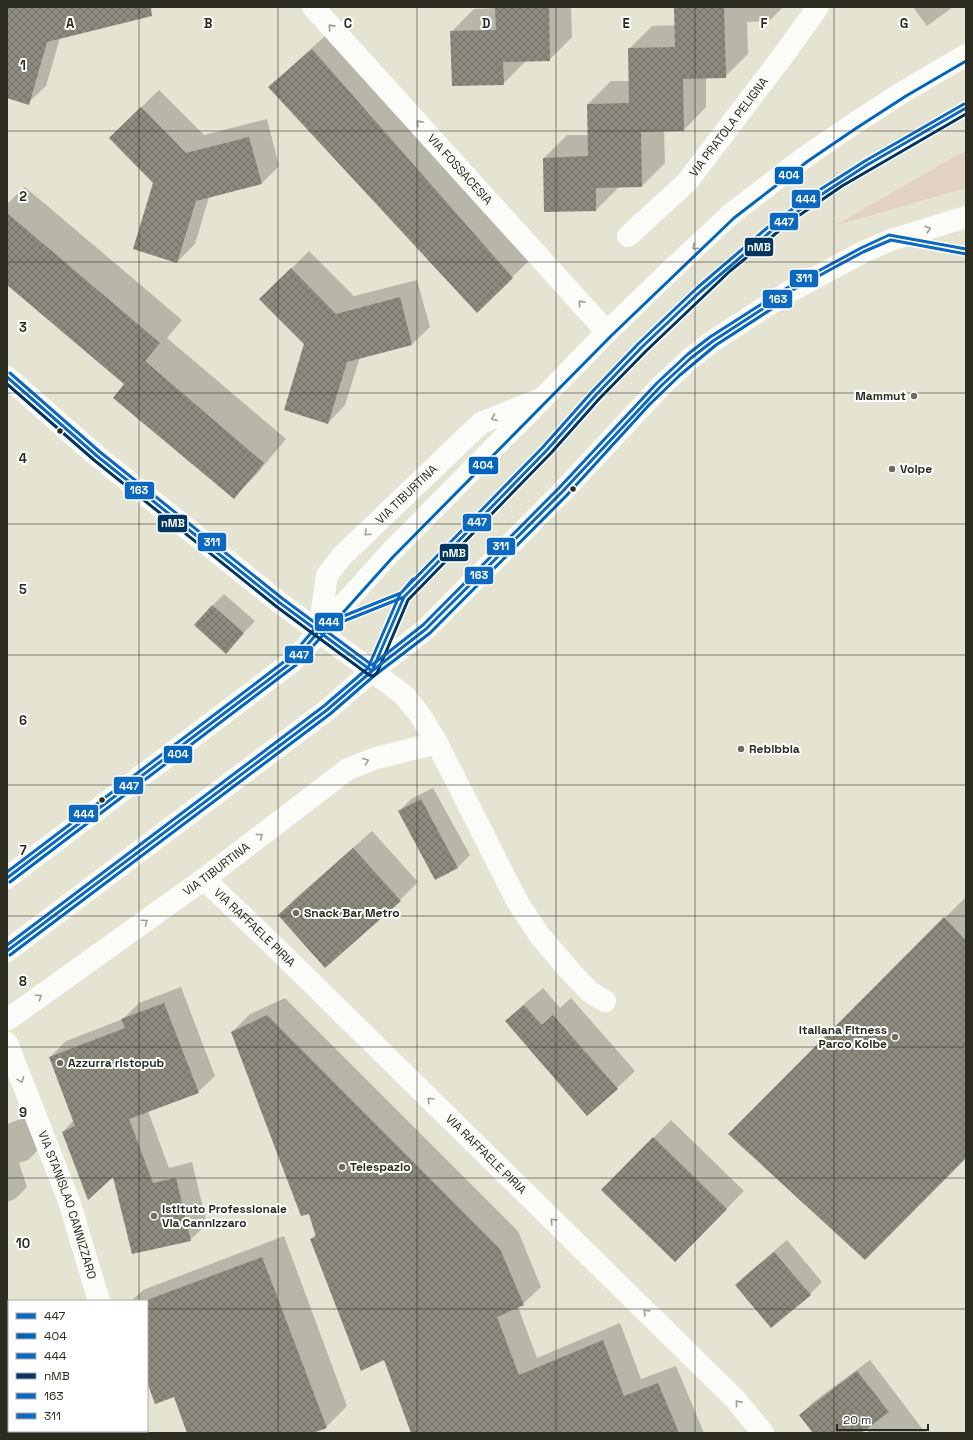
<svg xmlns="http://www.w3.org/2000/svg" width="973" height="1440" viewBox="0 0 973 1440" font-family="'Space Grotesk',sans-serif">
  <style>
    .green { fill: #e2d2c4 }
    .shadow { fill: #0003 }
    .building { fill: url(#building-cross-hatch) }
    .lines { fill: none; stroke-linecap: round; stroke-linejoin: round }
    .street { stroke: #fbfbf8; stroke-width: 22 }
    .primary { stroke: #fbfbf8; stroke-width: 22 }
    .bus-1-casing { stroke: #fff; stroke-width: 6 }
    .bus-2-casing { stroke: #fff; stroke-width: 6 }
    .bus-3-casing { stroke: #fff; stroke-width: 6 }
    .bus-4-casing { stroke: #fff; stroke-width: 6 }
    .bus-5-casing { stroke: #fff; stroke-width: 6 }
    .bus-6-casing { stroke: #fff; stroke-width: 6 }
    .bus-1 { stroke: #0c69bf; stroke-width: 3 }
    .bus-2 { stroke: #0065bd; stroke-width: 3 }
    .bus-3 { stroke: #0c69bf; stroke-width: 3 }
    .bus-4 { stroke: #00365f; stroke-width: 3 }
    .bus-5 { stroke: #0c69bf; stroke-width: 3 }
    .bus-6 { stroke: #0c69bf; stroke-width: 3 }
    .oneway { stroke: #9e9d96 }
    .grid { fill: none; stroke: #2c2b1f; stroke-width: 1; stroke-opacity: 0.55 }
    .poi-dot { fill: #6d6c5e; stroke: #fff; stroke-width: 1.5 }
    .bus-dot { fill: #2c2b1f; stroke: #fff; stroke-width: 1.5 }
    .labels { text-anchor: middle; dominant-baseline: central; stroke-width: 4; stroke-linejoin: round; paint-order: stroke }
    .street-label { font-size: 12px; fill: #2c2b1f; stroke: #fff }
    .poi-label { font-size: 12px; font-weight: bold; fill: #2c2b1f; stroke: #fff; text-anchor: start }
    .grid-label { font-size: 13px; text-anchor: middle; font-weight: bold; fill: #2c2b1f; stroke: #fff; stroke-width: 4; stroke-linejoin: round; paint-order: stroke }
    .line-badge { stroke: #fff; stroke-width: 1.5 }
    .badge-label { font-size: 11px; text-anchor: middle; font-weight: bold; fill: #fff }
  </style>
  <defs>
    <pattern id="building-cross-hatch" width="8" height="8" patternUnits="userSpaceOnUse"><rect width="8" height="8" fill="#8e8a7f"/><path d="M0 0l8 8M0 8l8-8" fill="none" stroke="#747167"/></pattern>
  </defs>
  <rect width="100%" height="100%" fill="#e5e4d3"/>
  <path class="green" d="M966 150V188L834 226Z"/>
  <path class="shadow" d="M7 7H130L60 38 46 86 28 103 7 97Z
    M496 7H571L572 37 549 60H527L503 84 451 32 474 9 496 8Z
    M675 7H783L769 21 747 22 748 54 725 77H706V107L684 130H664L665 163 642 186 619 187 596 210 545 211 544 158 567 135H589L588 104 611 81H630L629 49 652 26 675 25Z
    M913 7H953L927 26Z
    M335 27 535 255 477 311 270 87 293 65Z
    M159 90 204 135 267 119 279 166 261 184 209 197 195 244 177 262 154 183 110 138Z
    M25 187 182 320 167 338 286 439 256 475 233 498 126 384 7 284V204Z
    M309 251 354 296 417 280 430 327 412 344 360 357 345 405 328 423 305 344 261 299Z
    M224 594 255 621 226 652 212 606Z
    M433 788 470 855 458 867 436 879 399 811 411 799Z
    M372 831 418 882 400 900 279 915 297 897Z
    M966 897V1157L729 1134Z
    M181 987 215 1076 198 1092 148 1111 169 1168 192 1162 207 1224 190 1240 63 1132 74 1120 50 1057 66 1041 123 1019 139 1003Z
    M543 988 560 1008 571 998 635 1071 617 1088 506 1021 524 1004Z
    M285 998 518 1231 541 1287 523 1304 518 1307 537 1358 620 1323 641 1379 676 1366 704 1433H412L384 1359 311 1239 316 1234 309 1213 232 1032 250 1014Z
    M29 1116 40 1148 28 1160 19 1163 27 1187 15 1199 7 1202V1124Z
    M671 1120 744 1191 675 1261 602 1190Z
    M284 1236 347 1406 326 1427 310 1433H188L174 1396 147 1379V1301H131L143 1290Z
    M787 1240 822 1282 810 1294 736 1285 748 1273Z
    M870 1360 924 1431 925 1430 928 1433H869L866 1428 860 1433H814L800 1415 812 1403Z"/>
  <path class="building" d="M7 7H151L152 16 47 42 29 105 7 98Z
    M495 7H549L550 61 503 62 504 85 452 86 450 31 496 30Z
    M674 7H724L726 78 683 79 684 131 641 132 642 187 596 188V211L544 212 543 158 588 156 587 104 629 103 628 48 675 47Z
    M312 49 513 278 477 313 268 87Z
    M141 107 186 153 249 137 262 184 196 201 177 263 133 249 153 183 109 138Z
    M7 213 160 343 145 361 264 463 234 499 113 398 124 384 7 285Z
    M291 268 336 314 400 297 412 345 347 362 328 424 284 410 304 344 259 299Z
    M212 605 244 633 226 654 194 625Z
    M421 799 458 868 435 880 398 811Z
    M353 848 401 901 325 968 278 915Z
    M944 917 966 941V1158L865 1260 728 1134Z
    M164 1003 199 1093 129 1119 153 1183 176 1178 191 1241 132 1254 113 1177 88 1200 62 1132 75 1126 49 1057 125 1028 121 1019Z
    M524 1005 542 1025 553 1015 618 1089 587 1116 505 1021Z
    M267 1015 500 1249 524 1305 497 1317 519 1375 603 1340 624 1396 658 1383 679 1433H411L384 1360 361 1371 310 1239 316 1237 309 1214 301 1216 231 1032Z
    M653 1137 727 1209 675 1262 601 1190Z
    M774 1252 811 1295 771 1328 735 1285Z
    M262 1257 327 1428 313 1433H187L174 1397 155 1404 147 1382V1300Z
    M857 1371 889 1412 861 1433H813L799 1415Z"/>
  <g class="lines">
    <g class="street">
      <path id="s1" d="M313 7 607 332"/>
      <path id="s2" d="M628 236 687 182 785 53 818 7"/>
      <path d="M7 377 97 456 280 603 372 671 405 696 420 715 437 743 518 903 540 936 570 971 590 992 605 1001"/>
      <path id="s3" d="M319 631 327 575 343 555 481 423 543 398"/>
      <path id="s4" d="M204 879 271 943 735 1399 763 1433"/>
      <path id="s5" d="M7 1020 204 879 348 769 376 758 437 743"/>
      <path id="s6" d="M7 1043 69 1201 99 1301"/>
      <path d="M129 1431V1433"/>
    </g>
    <path class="primary" d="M7 878 293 661 388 555 543 398 607 332 668 273 731 214 805 157 852 125 903 92 966 55
      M7 951 327 710 372 671 426 629 563 491 661 386 691 358 713 341 787 293 863 252 891 240 966 217"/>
    <defs>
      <path id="bus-1" d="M7 878 288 665 298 656 319 631 404 597
        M7 951 327 710 372 671 404 597 547 450 595 396 642 347 700 292 770 232 813 200 867 165 966 108"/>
      <path id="bus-2" d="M10 882 296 665 392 558 611 336 734 218 808 161 855 129 906 96 966 61
        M10 955 330 714 375 675 430 633 567 495 649 405 680 375 716 345 790 297"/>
      <path id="bus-3" d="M7 872 285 661 294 653 316 627 401 593 413 579
        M7 945 324 706 368 668 400 594 543 447 591 393 638 344 697 288 767 228 810 196 865 161 964 104"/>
      <path id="bus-4" d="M7 384 94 460 277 607 369 675 373 676 377 673 408 600 551 453 599 399 646 351 730 271 791 221 842 186 966 114"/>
      <path id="bus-5" d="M7 377 97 456 280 603 372 671 426 629 563 491 661 386 691 358 713 341 787 293 863 252 891 240 966 254"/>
      <path id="bus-6" d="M10 373 100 452 283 599 372 665 423 625 559 488 657 383 688 354 710 337 785 289 861 248 889 235 966 249"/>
    </defs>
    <use href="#bus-1" class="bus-1-casing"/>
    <use href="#bus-2" class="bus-2-casing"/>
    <use href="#bus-3" class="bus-3-casing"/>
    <use href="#bus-4" class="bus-4-casing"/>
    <use href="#bus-5" class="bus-5-casing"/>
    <use href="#bus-6" class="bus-6-casing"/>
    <use href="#bus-1" class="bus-1"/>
    <use href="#bus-2" class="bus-2"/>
    <use href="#bus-3" class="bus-3"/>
    <use href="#bus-4" class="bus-4"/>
    <use href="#bus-5" class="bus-5"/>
    <use href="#bus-6" class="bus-6"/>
  </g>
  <defs><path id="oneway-chevron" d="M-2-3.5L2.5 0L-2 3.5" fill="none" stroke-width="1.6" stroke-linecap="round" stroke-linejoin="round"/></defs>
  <g class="oneway">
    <use href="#oneway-chevron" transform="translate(331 27) rotate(-132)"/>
    <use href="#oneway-chevron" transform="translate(419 123) rotate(-132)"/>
    <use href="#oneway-chevron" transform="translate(928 229) rotate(-17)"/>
    <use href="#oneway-chevron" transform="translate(695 247) rotate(137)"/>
    <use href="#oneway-chevron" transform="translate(581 303) rotate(-132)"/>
    <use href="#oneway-chevron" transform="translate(494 418) rotate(158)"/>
    <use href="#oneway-chevron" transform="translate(367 533) rotate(137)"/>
    <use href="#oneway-chevron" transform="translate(366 761) rotate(-20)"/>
    <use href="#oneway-chevron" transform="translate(260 836) rotate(-38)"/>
    <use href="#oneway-chevron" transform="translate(145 922) rotate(-35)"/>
    <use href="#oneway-chevron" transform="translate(39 997) rotate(-35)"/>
    <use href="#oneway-chevron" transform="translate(21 1080) rotate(69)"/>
    <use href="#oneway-chevron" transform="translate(430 1100) rotate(-135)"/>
    <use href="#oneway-chevron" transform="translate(553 1221) rotate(-135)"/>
    <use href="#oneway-chevron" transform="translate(646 1312) rotate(-136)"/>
    <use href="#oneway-chevron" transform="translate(738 1403) rotate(-130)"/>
  </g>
  <path class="grid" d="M139 7V1301M278 7V1433M417 7V1433M556 7V1433M695 7V1433M834 7V1433M7 131H966M7 262H966M7 393H966M7 524H966M7 655H966M7 785H966M7 916H966M7 1047H966M7 1178H966M7 1309H9M147 1309H966M139 1431V1433"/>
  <g class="poi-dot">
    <circle cx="914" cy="396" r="4"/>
    <circle cx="892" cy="469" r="4"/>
    <circle cx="741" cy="749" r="4"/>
    <circle cx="296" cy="913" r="4"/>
    <circle cx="895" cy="1037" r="4"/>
    <circle cx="60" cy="1063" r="4"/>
    <circle cx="342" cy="1167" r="4"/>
    <circle cx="154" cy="1216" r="4"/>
  </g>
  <g class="bus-dot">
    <circle cx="60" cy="431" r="3.5"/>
    <circle cx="573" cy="489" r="3.5"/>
    <circle cx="102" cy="800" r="3.5"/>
  </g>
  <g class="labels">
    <g class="street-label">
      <text stroke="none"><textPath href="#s2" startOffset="149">VIA PRATOLA PELIGNA</textPath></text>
      <text stroke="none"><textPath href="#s1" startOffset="219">VIA FOSSACESIA</textPath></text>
      <text stroke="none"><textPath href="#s3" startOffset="170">VIA TIBURTINA</textPath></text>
      <text stroke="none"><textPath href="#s5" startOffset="258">VIA TIBURTINA</textPath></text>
      <text stroke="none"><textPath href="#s4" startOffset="70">VIA RAFFAELE PIRIA</textPath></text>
      <text stroke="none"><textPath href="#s4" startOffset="394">VIA RAFFAELE PIRIA</textPath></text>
      <text stroke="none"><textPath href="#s6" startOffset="173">VIA STANISLAO CANNIZZARO</textPath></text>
    </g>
    <g class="poi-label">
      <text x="906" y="396" text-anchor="end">Mammut</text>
      <text x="900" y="469">Volpe</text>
      <text x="749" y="749">Rebibbia</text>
      <text x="304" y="913">Snack Bar Metro</text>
      <text x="887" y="1030" text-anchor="end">Italiana Fitness<tspan x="887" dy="14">Parco Kolbe</tspan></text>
      <text x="68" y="1063">Azzurra ristopub</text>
      <text x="350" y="1167">Telespazio</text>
      <text x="162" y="1209">Istituto Professionale<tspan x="162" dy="14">Via Cannizzaro</tspan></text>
    </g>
  </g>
  <g class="grid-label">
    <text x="70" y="28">A</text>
    <text x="208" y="28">B</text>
    <text x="348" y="28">C</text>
    <text x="486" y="28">D</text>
    <text x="626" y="28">E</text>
    <text x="764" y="28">F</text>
    <text x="904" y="28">G</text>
    <text x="23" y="70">1</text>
    <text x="23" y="201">2</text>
    <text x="23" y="332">3</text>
    <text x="23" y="463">4</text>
    <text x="23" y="594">5</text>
    <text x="23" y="725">6</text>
    <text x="23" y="855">7</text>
    <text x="23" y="986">8</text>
    <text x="23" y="1117">9</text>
    <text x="23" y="1248">10</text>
  </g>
  <g class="line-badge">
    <rect x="774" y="166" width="30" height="19" rx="4" fill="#0065bd"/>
    <rect x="791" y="189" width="30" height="20" rx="4" fill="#0c69bf"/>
    <rect x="769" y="212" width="30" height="19" rx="4" fill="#0c69bf"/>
    <rect x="744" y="237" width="30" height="20" rx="4" fill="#00365f"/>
    <rect x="789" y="269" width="30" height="19" rx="4" fill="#0c69bf"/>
    <rect x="762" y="289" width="31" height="20" rx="4" fill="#0c69bf"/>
    <rect x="468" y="456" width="31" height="19" rx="4" fill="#0065bd"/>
    <rect x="124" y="481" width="31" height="19" rx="4" fill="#0c69bf"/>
    <rect x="462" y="513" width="30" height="19" rx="4" fill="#0c69bf"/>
    <rect x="157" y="514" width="31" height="19" rx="4" fill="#00365f"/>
    <rect x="197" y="532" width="30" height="20" rx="4" fill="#0c69bf"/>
    <rect x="486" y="537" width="30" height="19" rx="4" fill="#0c69bf"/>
    <rect x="439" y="543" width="30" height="19" rx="4" fill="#00365f"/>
    <rect x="464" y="566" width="30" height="19" rx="4" fill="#0c69bf"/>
    <rect x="314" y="612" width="30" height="20" rx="4" fill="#0c69bf"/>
    <rect x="284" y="645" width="30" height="19" rx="4" fill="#0c69bf"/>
    <rect x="163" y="745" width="30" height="19" rx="4" fill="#0065bd"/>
    <rect x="113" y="776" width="31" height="19" rx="4" fill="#0c69bf"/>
    <rect x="68" y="804" width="31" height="19" rx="4" fill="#0c69bf"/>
  </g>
  <g class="badge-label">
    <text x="789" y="179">404</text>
    <text x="806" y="203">444</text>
    <text x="784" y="226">447</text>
    <text x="759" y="251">nMB</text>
    <text x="804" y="282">311</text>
    <text x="778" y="303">163</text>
    <text x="483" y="469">404</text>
    <text x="139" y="494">163</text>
    <text x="477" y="526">447</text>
    <text x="173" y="527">nMB</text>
    <text x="212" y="546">311</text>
    <text x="501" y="550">311</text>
    <text x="454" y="557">nMB</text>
    <text x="479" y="579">163</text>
    <text x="329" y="626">444</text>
    <text x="299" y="659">447</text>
    <text x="178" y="758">404</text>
    <text x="129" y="790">447</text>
    <text x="84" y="818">444</text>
  </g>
  <rect width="973" height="1440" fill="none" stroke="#2c2b1f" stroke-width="16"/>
  <rect x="8" y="1300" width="140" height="132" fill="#ffffff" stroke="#abaaa5"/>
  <rect x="16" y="1313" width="20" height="6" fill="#0c69bf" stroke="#abaaa5"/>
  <text x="44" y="1320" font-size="12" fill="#2c2b1f">447</text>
  <rect x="16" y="1333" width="20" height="6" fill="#0065bd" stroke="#abaaa5"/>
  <text x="44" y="1340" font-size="12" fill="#2c2b1f">404</text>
  <rect x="16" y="1353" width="20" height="6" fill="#0c69bf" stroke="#abaaa5"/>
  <text x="44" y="1360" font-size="12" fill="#2c2b1f">444</text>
  <rect x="16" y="1373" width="20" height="6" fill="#00365f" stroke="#abaaa5"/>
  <text x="44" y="1380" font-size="12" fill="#2c2b1f">nMB</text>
  <rect x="16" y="1393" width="20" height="6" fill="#0c69bf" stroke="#abaaa5"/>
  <text x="44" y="1400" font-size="12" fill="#2c2b1f">163</text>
  <rect x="16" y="1413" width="20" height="6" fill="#0c69bf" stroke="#abaaa5"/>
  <text x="44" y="1420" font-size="12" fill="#2c2b1f">311</text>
  <path d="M837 1424v6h91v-6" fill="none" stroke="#2c2b1f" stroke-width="2"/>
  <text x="843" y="1424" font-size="12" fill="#2c2b1f" stroke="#ffffff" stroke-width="3" paint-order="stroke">20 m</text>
</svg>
